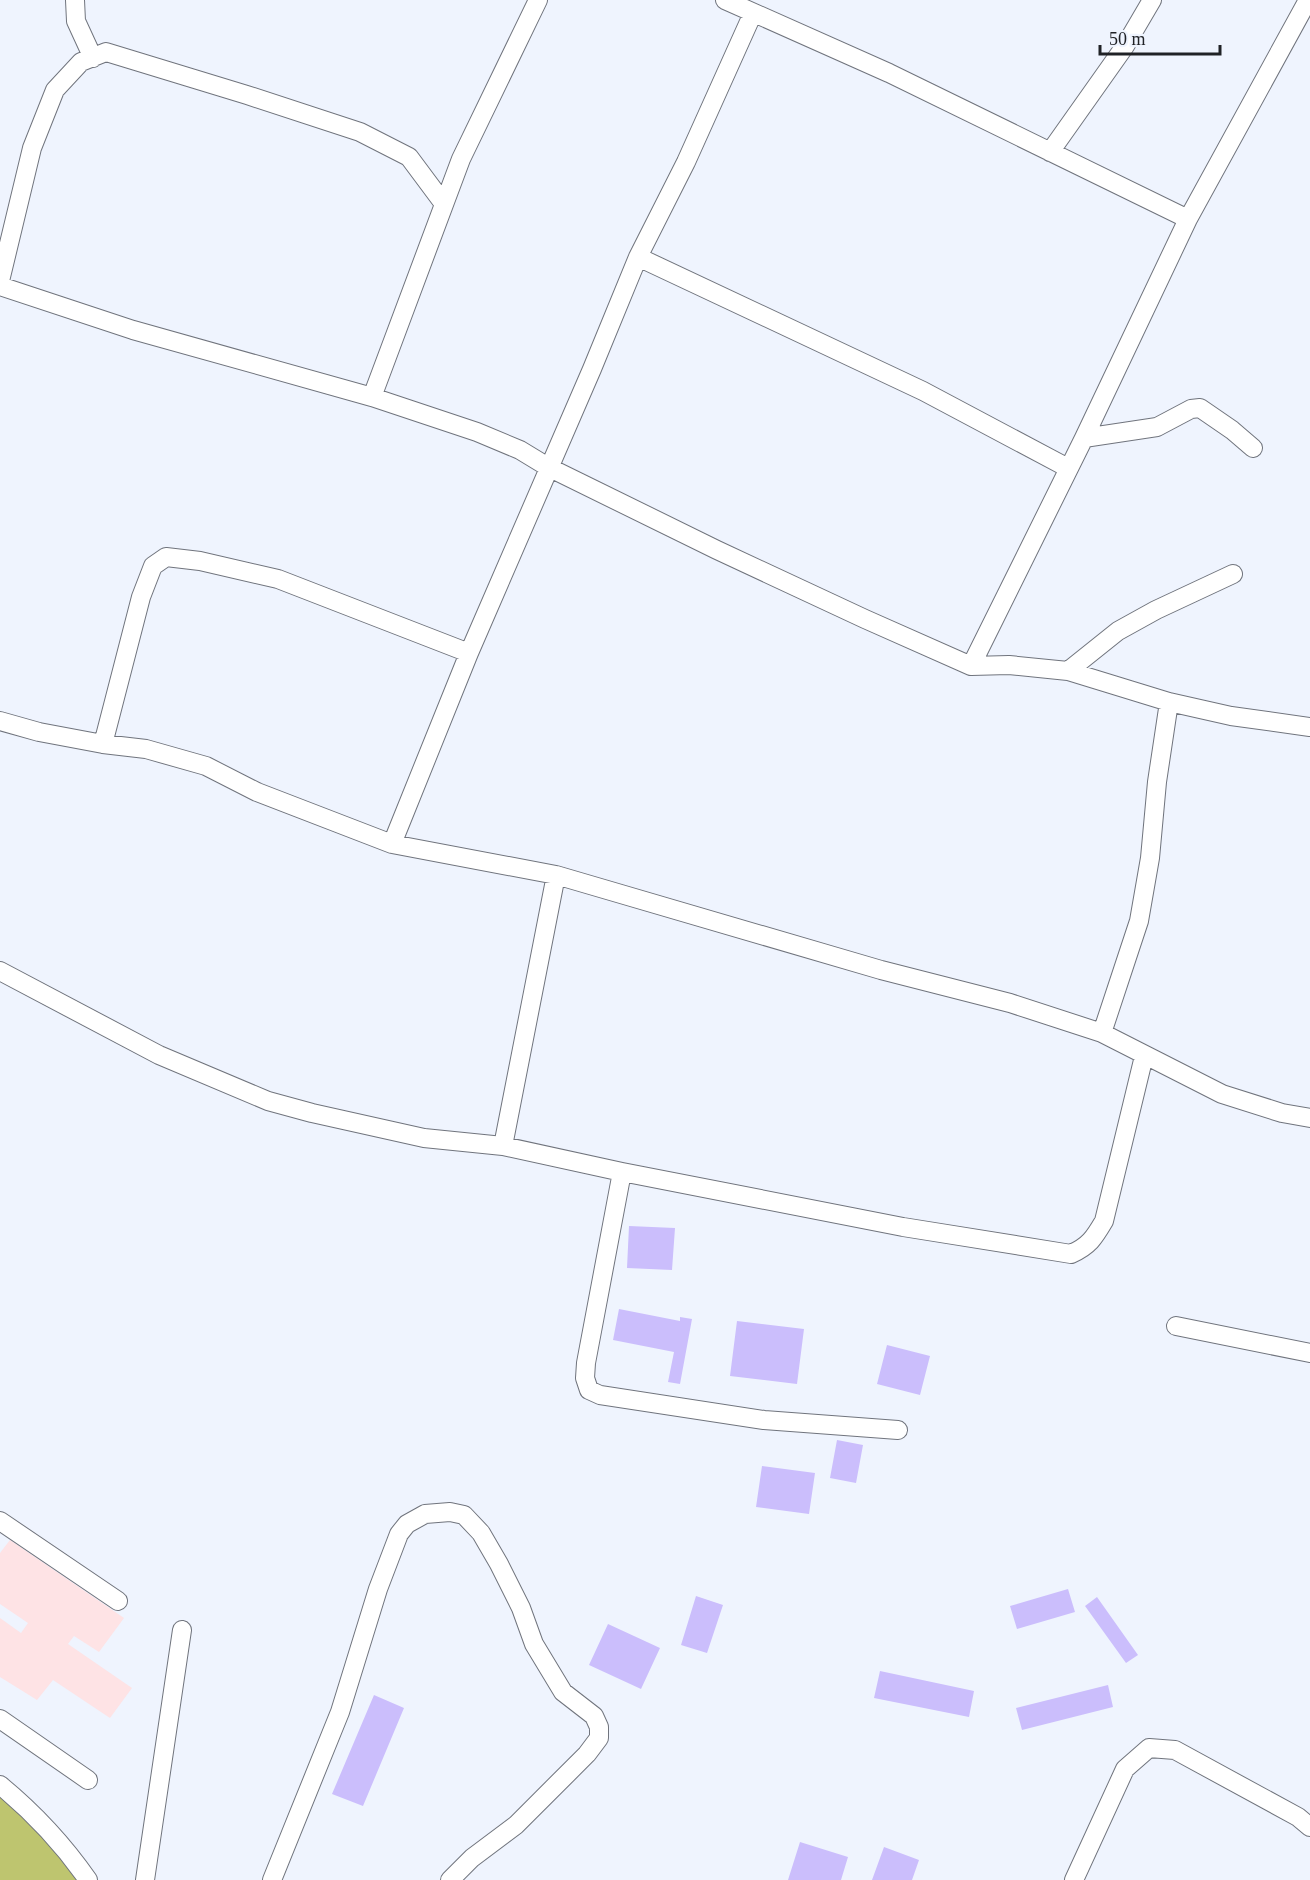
<svg xmlns="http://www.w3.org/2000/svg" width="1310" height="1880" viewBox="0 0 1310 1880" font-family="'Times New Roman',serif">
  <style>
    .medical { fill: #fee3e5 }
    .forest { fill: #bec56f }
    .building { fill: #cbbefc }
    .lines { fill: none; stroke-linecap: round; stroke-linejoin: round }
    .minor-casing { stroke: #70747d; stroke-width: 20 }
    .minor { stroke: #fff; stroke-width: 18 }
  </style>
  <rect width="100%" height="100%" fill="#eff4fe"/>
  <path class="medical" d="M10 1540 124 1618 99 1652 74 1636 68 1644 132 1688 110 1718 53 1680 37 1700 0 1677V1618L21 1633 28 1623 0 1604V1553Z"/>
  <path class="forest" d="M0 1784 83 1880H0Z"/>
  <path class="building" d="M629 1226 675 1228 672 1270 627 1268Z
    M619 1309 680 1321V1317L692 1319 680 1384 668 1382 674 1352 613 1340Z
    M737 1321 804 1329 797 1384 730 1376Z
    M887 1345 930 1356 920 1395 877 1384Z
    M837 1440 863 1445 856 1483 830 1478Z
    M762 1466 815 1473 809 1514 756 1507Z
    M1068 1589 1075 1612 1017 1629 1010 1606Z
    M696 1596 723 1605 707 1653 681 1645Z
    M1097 1597 1138 1655 1126 1663 1085 1606Z
    M608 1624 660 1648 641 1689 589 1665Z
    M880 1671 974 1691 969 1717 874 1698Z
    M1108 1685 1113 1707 1022 1730 1016 1708Z
    M374 1695 404 1708 363 1806 332 1794Z
    M800 1842 848 1857 841 1880H788Z
    M884 1847 919 1860 912 1880H872Z"/>
  <g class="lines">
    <defs>
      <path id="minor" d="M75 0 76 21 93 58
        M725 0 889 73 1188 219
        M1050 152 1125 46 1152 0
        M638 257 923 391 1068 468
        M0 281 32 148 55 90 81 62 106 52 247 95 360 132 409 157 444 204
        M0 286 133 330 372 397 477 432 520 450 548 467 717 550 865 619 971 666 1009 665 1068 671 1169 702 1231 716 1310 727
        M372 397 461 159 538 0
        M1084 438 1157 427 1191 409 1200 408 1232 430 1253 448
        M971 666 1084 438 1188 219 1308 0
        M1068 671 1118 631 1156 610 1233 574
        M0 721 39 732 103 744 146 749 206 766 257 792 392 844 556 875 881 970 1010 1003 1102 1033 1222 1094 1282 1113 1310 1118
        M103 744 141 597 153 566 166 557 200 561 278 579 469 653
        M392 844 469 653 592 369 638 257 686 162 753 13
        M0 971 159 1055 268 1101 312 1113 424 1138 503 1146 622 1172 903 1227 1071 1254C1089 1246 1094 1238 1104 1221L1144 1056
        M1102 1033 1139 921 1150 858 1157 782 1169 702
        M503 1146 556 875
        M622 1172 586 1363 585 1378 589 1390 600 1395 764 1420 898 1430
        M1176 1326 1310 1353
        M0 1521 118 1601
        M0 1719 88 1780
        M0 1785C34 1813 63 1844 88 1880
        M145 1880 182 1630
        M272 1880 340 1712 378 1589 399 1534 407 1524 425 1514 450 1512 464 1515 481 1533 499 1564 521 1608 534 1644 563 1692 594 1716 599 1727V1738L587 1754 516 1825 472 1858 450 1880
        M1074 1880 1125 1769 1149 1748 1175 1750 1298 1817 1310 1827"/>
    </defs>
    <use href="#minor" class="minor-casing"/>
    <use href="#minor" class="minor"/>
  </g>
  <path d="M1100 45v9h120v-9" fill="none" stroke="#202226" stroke-width="3"/>
  <text x="1109" y="45" font-size="18" fill="#202226" stroke="#eff4fe" stroke-width="4.5" paint-order="stroke">50 m</text>
</svg>
